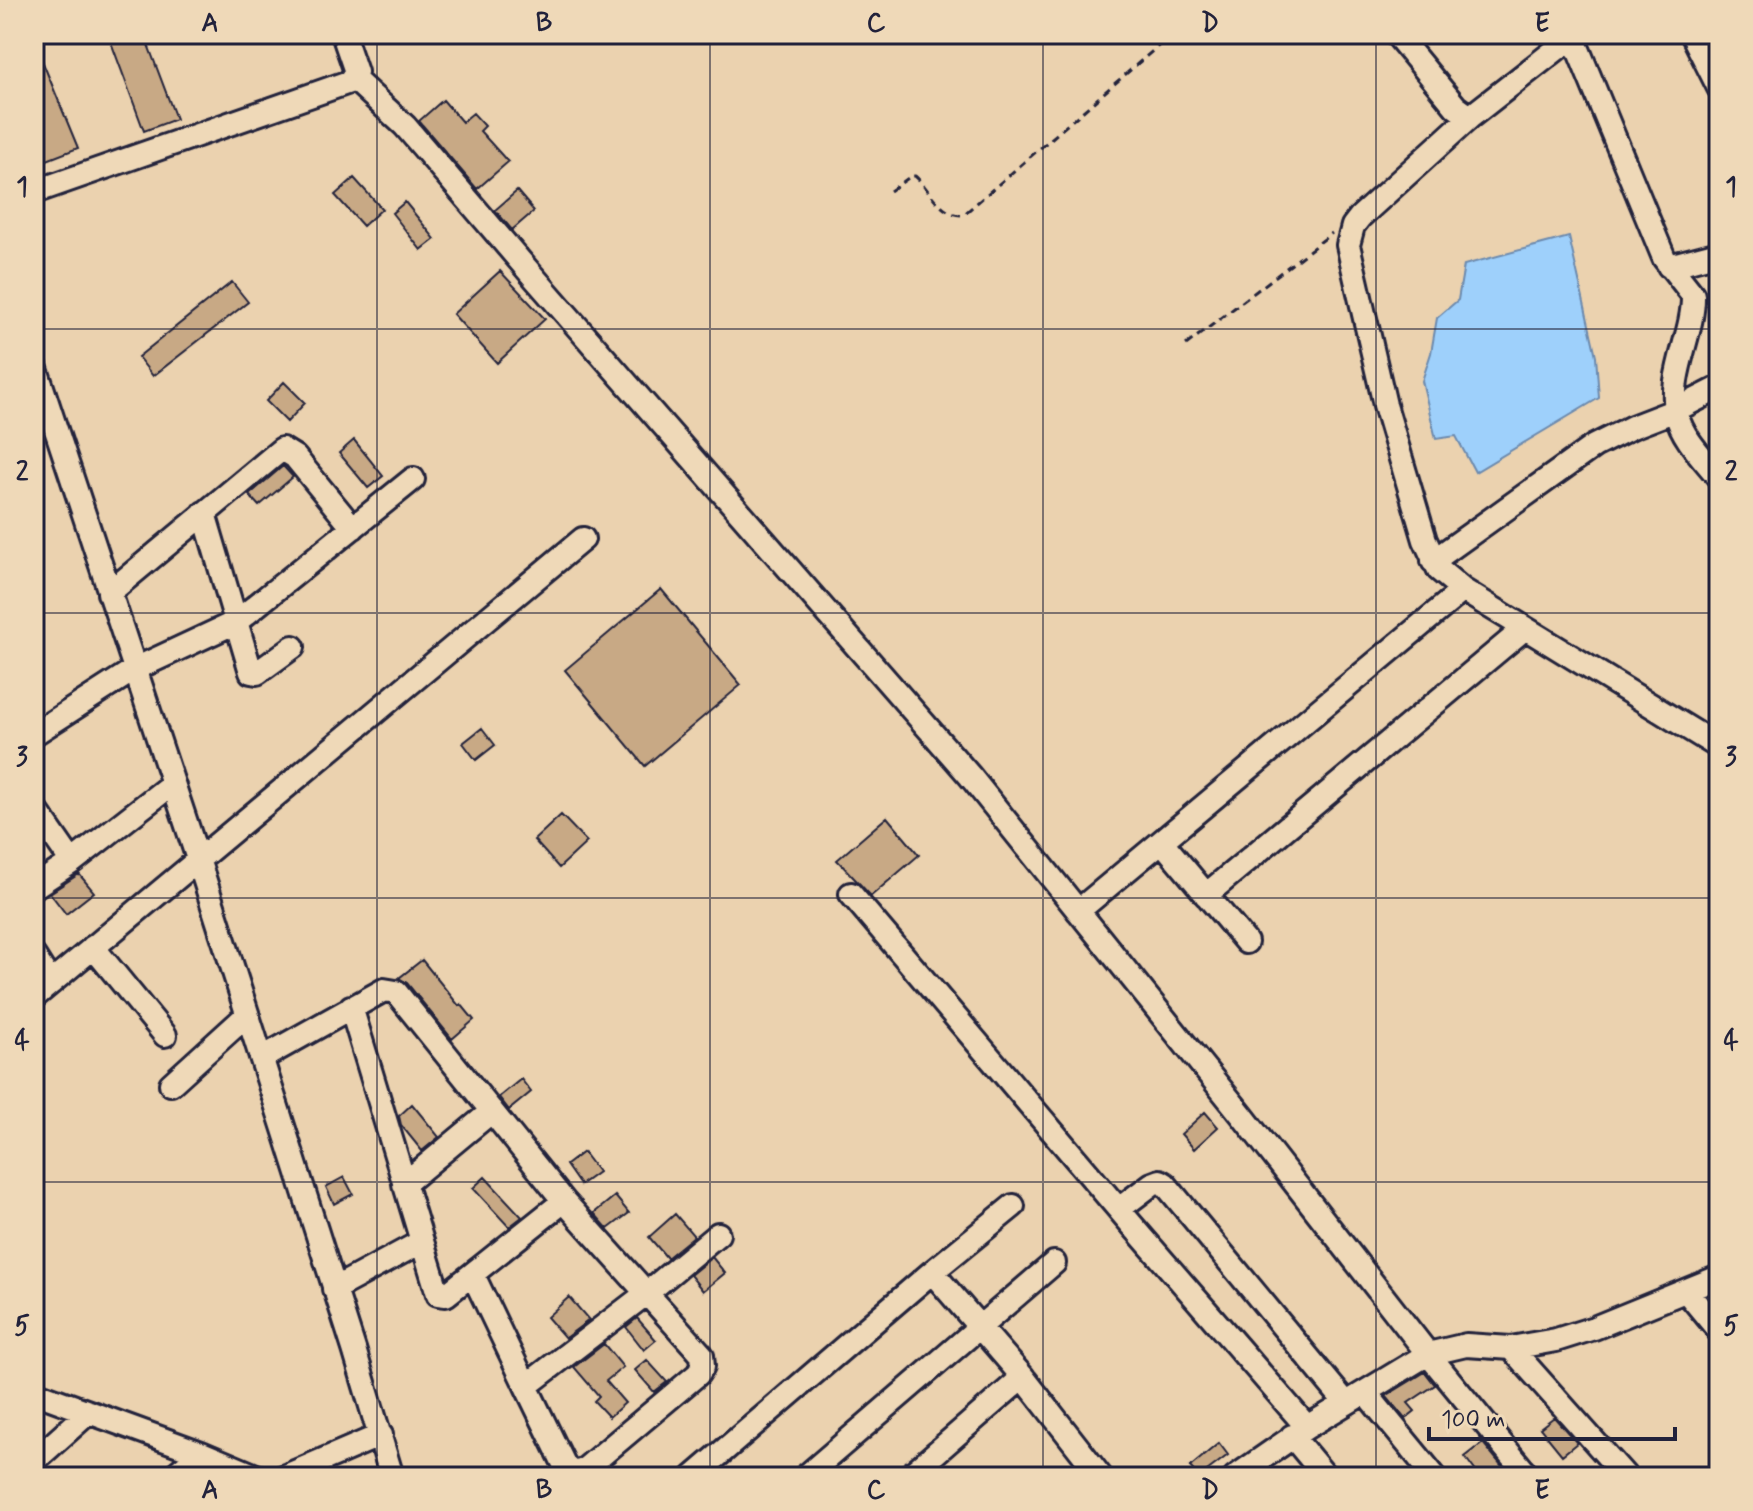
<svg xmlns="http://www.w3.org/2000/svg" width="1753" height="1511" viewBox="0 0 1753 1511" font-family="Mynerve,sans-serif">
  <style>
    .water { fill: #9ed0fb; stroke: #6c8aae; stroke-width: 2 }
    .building { fill: #c8a985; stroke: #22223b; stroke-width: 2 }
    .lines { fill: none; stroke-linecap: round; stroke-linejoin: round }
    .minor-casing { stroke: #22223b; stroke-width: 28 }
    .path { stroke: #22223b; stroke-width: 3; stroke-dasharray: 8 6; stroke-linecap: butt }
    .minor { stroke: #efd9b8; stroke-width: 22 }
    .grid { fill: none; stroke: #22223b; stroke-width: 2; stroke-opacity: 0.55 }
    .neatline { fill: none; stroke: #22223b; stroke-width: 3 }
    .grid-label { font-size: 26px; text-anchor: middle; font-weight: bold; fill: #22223b }
  </style>
  <rect width="100%" height="100%" fill="#ebd2af"/>
  <filter id="ink" filterUnits="userSpaceOnUse"><feTurbulence type="fractalNoise" baseFrequency=".0125" numOctaves="2"/><feDisplacementMap in="SourceGraphic" scale="16" xChannelSelector="R" yChannelSelector="G"/><feConvolveMatrix kernelMatrix="1 2 1 2 8 2 1 2 1" color-interpolation-filters="sRGB"/></filter>
  <g filter="url(#ink)">
    <path class="water" d="M1569 237 1596 356 1599 398 1475 472 1456 436 1436 439 1422 381 1431 353 1437 318 1458 300 1464 265Z"/>
    <path class="building" d="M108 34H144L176 119 144 131Z
      M34 41 78 148 34 165Z
      M443 100 462 122 473 113 485 126 480 131 508 162 477 189 419 121Z
      M354 178 382 209 363 226 335 195Z
      M517 191 534 211 512 230 495 210Z
      M405 202 435 239 421 250 392 213Z
      M500 271 545 319 497 363 453 314Z
      M232 282 248 302 153 376 138 357Z
      M284 382 305 403 287 422 266 401Z
      M354 440 383 476 368 488 339 453Z
      M283 466 293 477 259 506 249 495Z
      M661 589 741 685 645 766 565 670Z
      M482 728 495 745 476 760 463 743Z
      M561 815 587 842 559 868 534 840Z
      M887 817 919 855 871 896 837 860Z
      M79 874 94 892 66 914 50 893Z
      M422 960 459 1006 461 1004 474 1020 452 1039 407 983 399 978Z
      M521 1079 531 1092 509 1110 499 1097Z
      M412 1104 439 1137 422 1151 401 1125 399 1116Z
      M1205 1112 1218 1127 1194 1149 1181 1134Z
      M583 1152 598 1172 580 1185 566 1165Z
      M344 1177 353 1194 334 1204 326 1187Z
      M485 1177 522 1217 509 1227 473 1188Z
      M615 1196 629 1213 608 1229 594 1213Z
      M675 1214 694 1236 667 1258 649 1237Z
      M712 1257 725 1273 703 1291 690 1275Z
      M569 1297 589 1320 565 1338 547 1317Z
      M637 1318 656 1340 644 1350 626 1327Z
      M604 1344 623 1367 606 1381 625 1403 609 1417 594 1401 599 1396 574 1367Z
      M647 1360 667 1382 654 1392 635 1370Z
      M1425 1372 1435 1385 1408 1403 1415 1411 1405 1419 1386 1396Z
      M1554 1417 1577 1443 1562 1455 1540 1428Z
      M1219 1443 1228 1455 1199 1477 1190 1467Z
      M1483 1443 1511 1477H1480L1465 1457Z"/>
    <g class="lines">
      <defs>
        <path id="minor" d="M1396 34 1456 107 1470 117 1576 34
          M1692 34 1719 88
          M1573 37 1664 258 1693 295C1694 334 1667 376 1677 415 1682 438 1705 460 1719 478
          M353 78 405 126 532 275 970 776 1241 1114 1428 1354 1529 1477
          M1470 117 1360 217 1353 226 1348 245 1385 405 1425 540 1439 570 1463 590 1719 747
          M34 192 349 82 356 72 343 34
          M1669 266 1719 253
          M34 363 198 859 354 1349 392 1477
          M204 513 251 672 257 673 293 647
          M1433 561 1594 446 1632 427 1676 410 1719 388
          M109 593 282 449 295 457 353 528
          M34 734 135 669 236 622 413 479
          M34 807 72 862
          M1162 842 1246 942
          M34 887 72 862 172 784
          M851 894 1132 1225 1307 1427
          M1206 895 1524 629
          M1078 911 1463 590
          M93 947 165 1035
          M34 956 51 983
          M34 997 583 539
          M351 1007 438 1294 446 1295 564 1201
          M262 1058 384 990 396 992 564 1201 702 1355 703 1366 698 1374 585 1469C577 1473 571 1473 565 1466L526 1386 647 1293 718 1234
          M171 1084 247 1015
          M404 1184 492 1111
          M1119 1209 1152 1184 1160 1181 1165 1184 1346 1403
          M932 1272 1013 1206
          M473 1275 526 1386
          M334 1289 421 1242
          M1686 1291 1719 1331
          M1511 1348 1626 1477
          M34 1392 201 1453 258 1477
          M1365 1392 1435 1477
          M1292 1436 1326 1477
          M34 1461 89 1412
          M172 1477 201 1453
          M283 1477 381 1435
          M693 1477 932 1272 1023 1377 1101 1477
          M805 1477 1054 1263
          M908 1477 1023 1377
          M1235 1477 1307 1427 1428 1354 1466 1345 1511 1348 1556 1340 1594 1328 1719 1277"/>
      </defs>
      <use href="#minor" class="minor-casing"/>
      <path class="path" d="M890 191 911 176H915C930 189 940 216 963 215L1172 34
        M1186 345 1332 233"/>
      <use href="#minor" class="minor"/>
    </g>
  </g>
  <path class="grid" d="M377 34V1477M710 34V1477M1043 34V1477M1376 34V1477M34 329H1719M34 613H1719M34 898H1719M34 1182H1719"/>
  <rect width="1753" height="1511" fill="none" stroke="#efd9b8" stroke-width="88"/>
  <path d="M1429 1427v12h246v-12" fill="none" stroke="#22223b" stroke-width="4"/>
  <text x="1441" y="1427" font-size="24" fill="#22223b" stroke="#efd9b8" stroke-width="6" paint-order="stroke">100 m</text>
  <rect x="44" y="44" width="1665" height="1423" class="neatline"/>
  <g class="grid-label">
    <text x="210" y="31">A</text>
    <text x="544" y="31">B</text>
    <text x="876" y="31">C</text>
    <text x="1210" y="31">D</text>
    <text x="1542" y="31">E</text>
    <text x="22" y="195">1</text>
    <text x="1731" y="195">1</text>
    <text x="22" y="480">2</text>
    <text x="1731" y="480">2</text>
    <text x="22" y="765">3</text>
    <text x="1731" y="765">3</text>
    <text x="22" y="1049">4</text>
    <text x="1731" y="1049">4</text>
    <text x="22" y="1334">5</text>
    <text x="1731" y="1334">5</text>
    <text x="210" y="1498">A</text>
    <text x="544" y="1498">B</text>
    <text x="876" y="1498">C</text>
    <text x="1210" y="1498">D</text>
    <text x="1542" y="1498">E</text>
  </g>
</svg>
